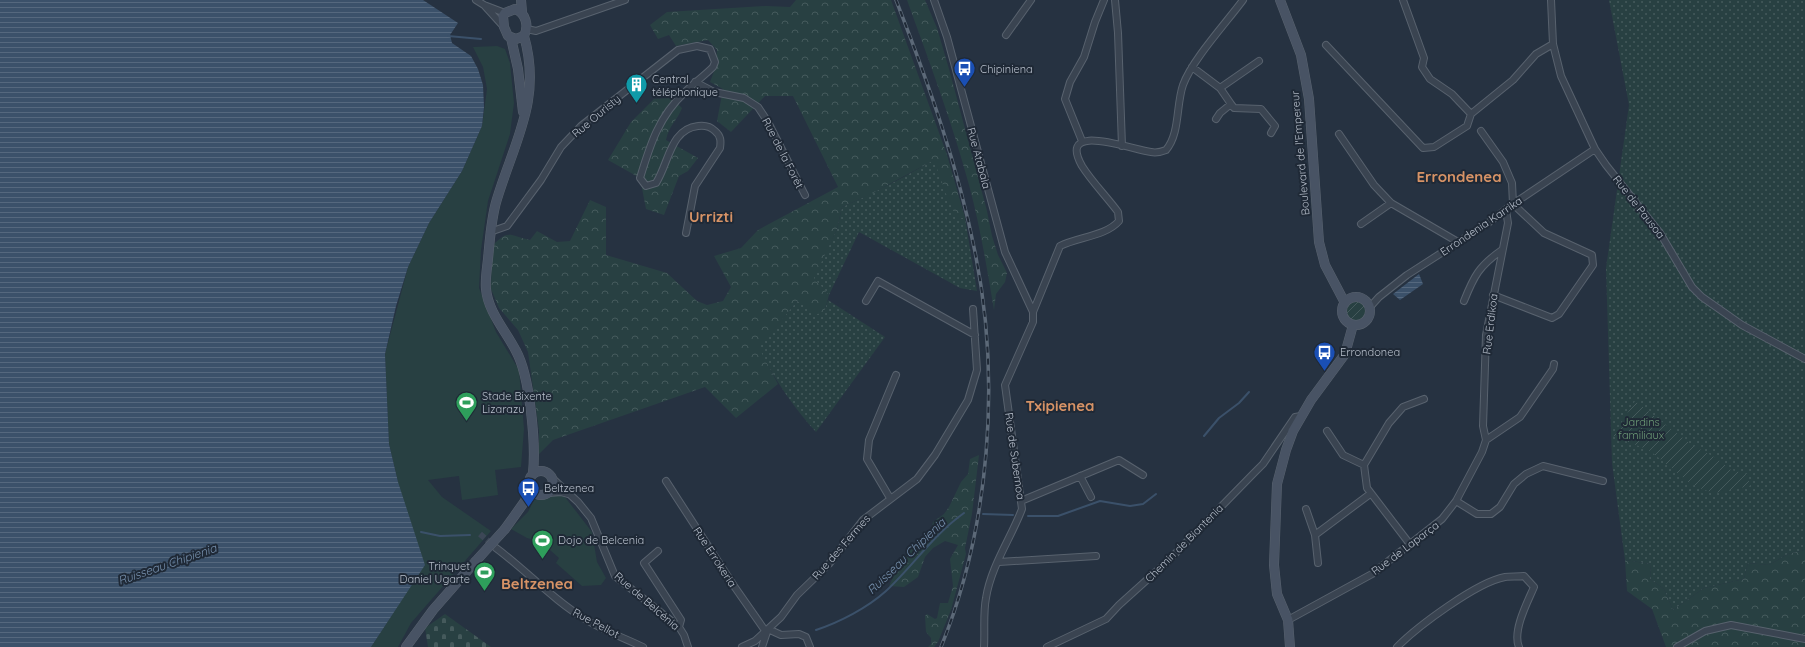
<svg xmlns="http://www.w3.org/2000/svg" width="1805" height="647" viewBox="0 0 1805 647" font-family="Quicksand,sans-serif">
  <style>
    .grass { fill: url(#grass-dots) }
    .forest { fill: url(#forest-crowns) }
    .cemetery { fill: url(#cemetery-stones) }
    .park { fill: #284042 }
    .garden { fill: url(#garden-furrows) }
    .water { fill: url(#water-rules) }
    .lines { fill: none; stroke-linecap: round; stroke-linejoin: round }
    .stream { stroke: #3b516a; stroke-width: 2 }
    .minor-tunnel { stroke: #3c4756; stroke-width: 6; stroke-dasharray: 6 3; stroke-linecap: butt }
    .minor-casing { stroke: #58626e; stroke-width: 8 }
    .secondary-casing { stroke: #58626e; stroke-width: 10 }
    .minor { stroke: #3a4451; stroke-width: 6 }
    .secondary { stroke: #485364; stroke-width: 9 }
    .rail-casing { stroke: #5c6978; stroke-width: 3.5 }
    .rail { stroke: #1f2936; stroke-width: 2; stroke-dasharray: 6; stroke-linecap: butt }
    .secondary-bridge-casing { stroke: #58626e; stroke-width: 10; stroke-linecap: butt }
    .secondary-bridge { stroke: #485364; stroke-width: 9 }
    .labels { text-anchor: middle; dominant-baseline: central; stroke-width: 4; stroke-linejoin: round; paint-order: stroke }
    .poi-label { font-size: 11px; fill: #b7bfcb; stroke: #1f2936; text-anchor: start }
    .street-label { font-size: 11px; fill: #b7bfcb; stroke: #1f2936 }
    .park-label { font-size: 11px; fill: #6e9c77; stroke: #1f2936 }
    .water-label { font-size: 12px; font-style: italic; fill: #7791ae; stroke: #1f2936 }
    .district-label { font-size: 15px; font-weight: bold; fill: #d79366; stroke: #1f2936 }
  </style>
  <defs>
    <pattern id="grass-dots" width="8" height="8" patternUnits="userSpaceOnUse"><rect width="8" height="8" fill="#284042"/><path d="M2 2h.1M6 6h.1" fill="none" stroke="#455a5c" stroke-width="1.8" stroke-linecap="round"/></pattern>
    <pattern id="forest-crowns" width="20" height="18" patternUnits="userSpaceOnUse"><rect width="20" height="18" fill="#284042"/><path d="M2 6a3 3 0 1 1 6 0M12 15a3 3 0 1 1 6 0" fill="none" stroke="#455a5c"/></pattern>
    <pattern id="cemetery-stones" width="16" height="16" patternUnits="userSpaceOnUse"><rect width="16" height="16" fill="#284042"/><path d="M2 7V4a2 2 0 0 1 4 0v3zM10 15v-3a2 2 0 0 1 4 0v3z" fill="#455a5c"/></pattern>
    <pattern id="garden-furrows" width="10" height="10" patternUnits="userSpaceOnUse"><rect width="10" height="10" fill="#284042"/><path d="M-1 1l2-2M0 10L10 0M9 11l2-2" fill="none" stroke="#455a5c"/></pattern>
    <pattern id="water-rules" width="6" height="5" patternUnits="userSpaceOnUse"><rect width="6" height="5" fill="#3b516a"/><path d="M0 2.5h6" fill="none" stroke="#55687e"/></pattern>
  </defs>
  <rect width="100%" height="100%" fill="#263241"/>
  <path class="grass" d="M1609 0H1805V550L1788 554 1769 565 1748 563 1744 579 1704 588 1673 610 1664 589 1650 579 1651 564 1625 560 1612 463 1606 268 1629 105Z
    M946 152 965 218 977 291 960 288 859 232 829 295 813 278 837 229 842 207C878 191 913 173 946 152Z
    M828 300 885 337 816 432C792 406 775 379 758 348L797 301 824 312Z"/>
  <path class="forest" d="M796 0H891L946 152 965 218H958L949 202 934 160 871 194 842 207 837 229 814 278 829 295 824 313 817 314 797 301 759 348 778 384 736 418 705 387 553 440 539 454V430L528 352 518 330 499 308 491 289 492 246C509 229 508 235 530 240L537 231 557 242 570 241 590 200 606 207V255L667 273 697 301 707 305 723 301 731 287 714 256 741 248 758 230 838 187 793 96H765L731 132 717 121 723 89 710 82 716 66 717 50 708 40 676 46 669 35 658 39 650 25 667 12 766 6 790 7Z
    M907 0H925L937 28 949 69 987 211 992 236 998 255 1007 273 1005 282 996 294 994 310C987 268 980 226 969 185 952 122 929 61 907 0Z
    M672 98 682 108C677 121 669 125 666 140L698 158 688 171 679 176 664 215 646 209 640 178 608 160 631 122 654 99Z
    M979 455 972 514 965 548 966 554 951 610 938 642 934 647H928L931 644V638L926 632 925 616 927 614 935 619 937 618 940 603H948L953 586 950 559 958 545 945 541 933 548 925 557 918 577 904 587 889 586 897 569 898 562 908 556 909 548C922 540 930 537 933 522L944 514 949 507 961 482 968 474 970 459Z
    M1805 550V647H1666L1652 609 1627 591 1625 560 1651 564 1650 579 1664 589 1673 610 1704 588 1744 579 1748 563 1769 565 1788 554Z"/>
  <path class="cemetery" d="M445 614 491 647H428L425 628Z"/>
  <path class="park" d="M497 46 505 49 510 63 514 103 510 134 488 201 481 250 479 288 496 332 519 370 524 429 521 467 495 470 498 495 462 500 459 476 428 480 442 497 491 531 411 623 398 647H371L397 607 398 482 389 444 385 354 408 267 429 223 462 171 482 126 487 89 483 67 473 47Z
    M560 495 565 497 592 532 597 562 606 578 601 585 582 586 556 563 559 558 541 542 527 538 511 529 528 512 534 500C546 500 549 496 560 495Z"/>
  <path class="garden" d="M1342 311a14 14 0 1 1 28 0a14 14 0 1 1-28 0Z
    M1635 401 1692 445 1716 458 1731 470 1747 474 1750 486 1714 493 1699 488 1691 484 1649 450 1613 436Z"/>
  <path class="water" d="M0 0H423L458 23 450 35 452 43 471 56 478 69 483 85 484 107 482 126 462 171 429 223 408 267 396 306 385 354 389 444 398 482 425 565 371 647H0Z
    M1419 274 1423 284 1400 300 1393 294Z"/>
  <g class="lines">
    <path class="stream" d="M448 36 481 39
      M1204 436 1219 418 1239 403 1249 392
      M983 514 1013 515
      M1028 516H1058L1100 501 1130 506 1143 504 1156 494
      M421 532 440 536 470 535
      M816 630C840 622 867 608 886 591 913 566 933 535 964 513"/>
    <path class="minor-tunnel" d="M480 534 494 546"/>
    <defs>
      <path id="minor" d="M476 0 484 5 505 13
        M934 0 947 37 1005 252 1033 312
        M1115 0 1118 33 1122 146
        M1403 0 1424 58 1422 67 1430 79 1452 94 1471 114 1513 80 1536 54 1553 44
        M1551 0 1553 44 1561 76 1595 149 1606 165 1660 233 1692 287 1702 297 1742 325 1805 359
        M484 5 504 27
        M527 29 536 31 625 0
        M1006 35 1031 0
        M1326 45 1423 148 1434 147 1467 126 1471 114
        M1192 67 1220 88
        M695 82 714 92 744 98 758 107 768 122 805 195
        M1231 104 1220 88 1259 61
        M1216 119 1220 113 1231 104 1234 108 1261 109 1275 126 1271 133
        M1481 131 1503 162 1512 183 1513 204 1544 233 1592 255 1593 265 1559 314 1552 318 1493 295
        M1339 134 1374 185 1391 203 1458 242
        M1082 141 1065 99 1070 82 1084 57 1095 22 1104 0
        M1361 224 1391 203
        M490 232 507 226 541 180 561 147 581 126 678 50 697 46 710 49 715 62 713 67C704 76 694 83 685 92 659 116 650 145 640 178L646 186 656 183C669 163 670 129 698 126 705 125 711 127 715 131 721 136 721 141 720 148L695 186 686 233
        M866 301 878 281 975 335
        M1464 301C1474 276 1479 266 1502 250
        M1370 307 1379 297 1407 275 1488 223 1513 204 1595 149
        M1327 431 1343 455 1364 465
        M1486 440 1483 426 1486 335 1508 223 1506 210
        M1486 440 1520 417 1553 369 1554 364
        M1080 476 1091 497
        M551 477 578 502 591 518 615 576 679 627 684 635 688 647
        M666 481 734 586 766 632
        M548 493 561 492 568 494
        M890 498 867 459 869 440 896 375
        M1021 501 1119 460 1143 475
        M1456 501 1477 514H1491L1500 507 1514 484 1526 474 1543 466 1603 481
        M1306 509 1315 535 1318 563
        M1315 535 1370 494
        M1409 543 1367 488 1364 465 1389 423 1403 407 1424 399
        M496 548C527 571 553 600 585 619 602 630 624 638 643 647
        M658 551 644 563 681 620 679 627
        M999 562 1096 556
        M1288 620 1372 574 1442 519 1456 501 1482 452 1486 440
        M742 647 755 641 781 617 797 595 829 564 863 520 917 479 935 455 968 400 977 370 973 309
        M762 647 768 629 781 635 799 634 806 637 810 647
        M984 647C985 631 983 613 986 598 991 566 1011 538 1022 509L1005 385 1033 322V312L1060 246C1078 237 1106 236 1119 221L1118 212C1107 197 1092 182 1082 166 1056 120 1132 150 1151 152 1156 153 1161 152 1166 150 1180 134 1176 105 1183 85 1192 60 1226 23 1243 0
        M1047 647 1106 619 1119 605 1169 560 1254 473 1263 464 1295 417 1301 416
        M1397 647C1418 626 1477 582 1505 577 1511 576 1518 577 1524 576L1534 587C1528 601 1512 631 1519 647
        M1677 647 1705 631 1731 625 1805 639"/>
      <path id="secondary" d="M521 0 522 12
        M1280 0 1301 55 1309 99 1319 242 1325 265 1345 303
        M515 9C526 13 529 26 524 36L516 39 508 36 504 27 503 16 505 13Z
        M524 36C542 99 515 140 497 199 491 218 490 239 488 259 487 269 485 279 486 289 488 312 506 331 516 351 530 376 536 444 533 473
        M511 38 518 69 523 112
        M1342 311a14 14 0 1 1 28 0a14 14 0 1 1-28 0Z
        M529 483a12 12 0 1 1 24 0a12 12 0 1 1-24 0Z
        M505 529 525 501 529 486
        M406 647 433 610 475 562
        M1290 647 1288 620 1277 594 1274 565 1277 484 1286 450 1293 431 1311 400 1345 354 1353 325"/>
    </defs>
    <use href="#minor" class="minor-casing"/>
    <use href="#secondary" class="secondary-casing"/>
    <use href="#minor" class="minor"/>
    <use href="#secondary" class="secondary"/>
    <defs>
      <path id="rail" d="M896 0C928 82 958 166 975 252 1001 379 990 527 941 647"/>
    </defs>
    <use href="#rail" class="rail-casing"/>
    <use href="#rail" class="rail"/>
    <defs>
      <path id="secondary-bridge" d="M475 562 505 529"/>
    </defs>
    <use href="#secondary-bridge" class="secondary-bridge-casing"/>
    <use href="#secondary-bridge" class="secondary-bridge"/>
  </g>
  <defs>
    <symbol id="bus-pin" viewBox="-11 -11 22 30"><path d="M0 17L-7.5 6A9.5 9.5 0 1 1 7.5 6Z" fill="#1a4fb4" stroke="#1f2936"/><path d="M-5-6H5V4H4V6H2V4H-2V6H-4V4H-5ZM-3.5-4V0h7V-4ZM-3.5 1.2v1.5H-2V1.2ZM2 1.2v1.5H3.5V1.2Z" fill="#fff"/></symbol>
    <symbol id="building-pin" viewBox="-11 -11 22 30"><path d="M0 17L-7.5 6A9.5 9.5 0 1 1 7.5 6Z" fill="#0f9aa8" stroke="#1f2936"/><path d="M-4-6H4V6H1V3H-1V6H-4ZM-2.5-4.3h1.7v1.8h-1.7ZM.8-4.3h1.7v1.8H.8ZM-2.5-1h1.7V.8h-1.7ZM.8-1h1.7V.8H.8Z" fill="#fff"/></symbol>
    <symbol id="stadium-pin" viewBox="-11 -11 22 30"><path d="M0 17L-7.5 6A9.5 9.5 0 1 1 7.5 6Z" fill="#2e9e5b" stroke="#1f2936"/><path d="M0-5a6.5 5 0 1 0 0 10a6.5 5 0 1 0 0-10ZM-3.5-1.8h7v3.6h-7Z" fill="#fff"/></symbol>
  </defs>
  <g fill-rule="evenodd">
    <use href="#bus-pin" x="952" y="56" width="25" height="34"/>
    <use href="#building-pin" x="624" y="72" width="25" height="34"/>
    <use href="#bus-pin" x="1312" y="340" width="25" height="34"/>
    <use href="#stadium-pin" x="454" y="390" width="25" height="34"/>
    <use href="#bus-pin" x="516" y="476" width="25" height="34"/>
    <use href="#stadium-pin" x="530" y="528" width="25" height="34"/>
    <use href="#stadium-pin" x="472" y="560" width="25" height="34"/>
  </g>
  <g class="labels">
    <g class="poi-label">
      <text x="980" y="69">Chipiniena</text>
      <text x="652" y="79">Central<tspan x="652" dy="13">téléphonique</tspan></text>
      <text x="1340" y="352">Errondonea</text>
      <text x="482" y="396">Stade Bixente<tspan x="482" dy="13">Lizarazu</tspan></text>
      <text x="544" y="488">Beltzenea</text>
      <text x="558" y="540">Dojo de Belcenia</text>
      <text x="470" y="566" text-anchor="end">Trinquet<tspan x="470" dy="13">Daniel Ugarte</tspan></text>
    </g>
    <g class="street-label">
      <text transform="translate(596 116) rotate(-40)">Rue Ouristy</text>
      <text transform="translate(783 153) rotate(63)">Rue de la Forêt</text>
      <text transform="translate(1300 153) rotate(-95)">Boulevard de l'Empereur</text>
      <text transform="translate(979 158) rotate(75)">Rue Atabala</text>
      <text transform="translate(1639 207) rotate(52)">Rue de Pausoa</text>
      <text transform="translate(1481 226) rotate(-34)">Errondenia Karrika</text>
      <text transform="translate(1490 324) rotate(-83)">Rue Erdikoa</text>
      <text transform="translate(1015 456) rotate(82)">Rue de Subernoa</text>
      <text transform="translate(1184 543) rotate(-45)">Chemin de Biantenia</text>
      <text transform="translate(841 547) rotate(-49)">Rue des Fermes</text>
      <text transform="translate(1405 548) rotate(-37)">Rue de Laparça</text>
      <text transform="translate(715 557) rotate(57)">Rue Errokeria</text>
      <text transform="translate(647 601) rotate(41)">Rue de Belcénia</text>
      <text transform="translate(596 623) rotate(28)">Rue Pellot</text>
    </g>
    <g class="park-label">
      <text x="1641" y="422">Jardins<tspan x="1641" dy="13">familiaux</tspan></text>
    </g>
    <g class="water-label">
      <text transform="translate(906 556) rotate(-44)">Ruisseau Chipienia</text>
      <text transform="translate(167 564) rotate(-19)">Ruisseau Chipienia</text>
    </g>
    <g class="district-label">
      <text x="1459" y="176">Errondenea</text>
      <text x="711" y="216">Urrizti</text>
      <text x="1060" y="405">Txipienea</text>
      <text x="537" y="583">Beltzenea</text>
    </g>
  </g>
</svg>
